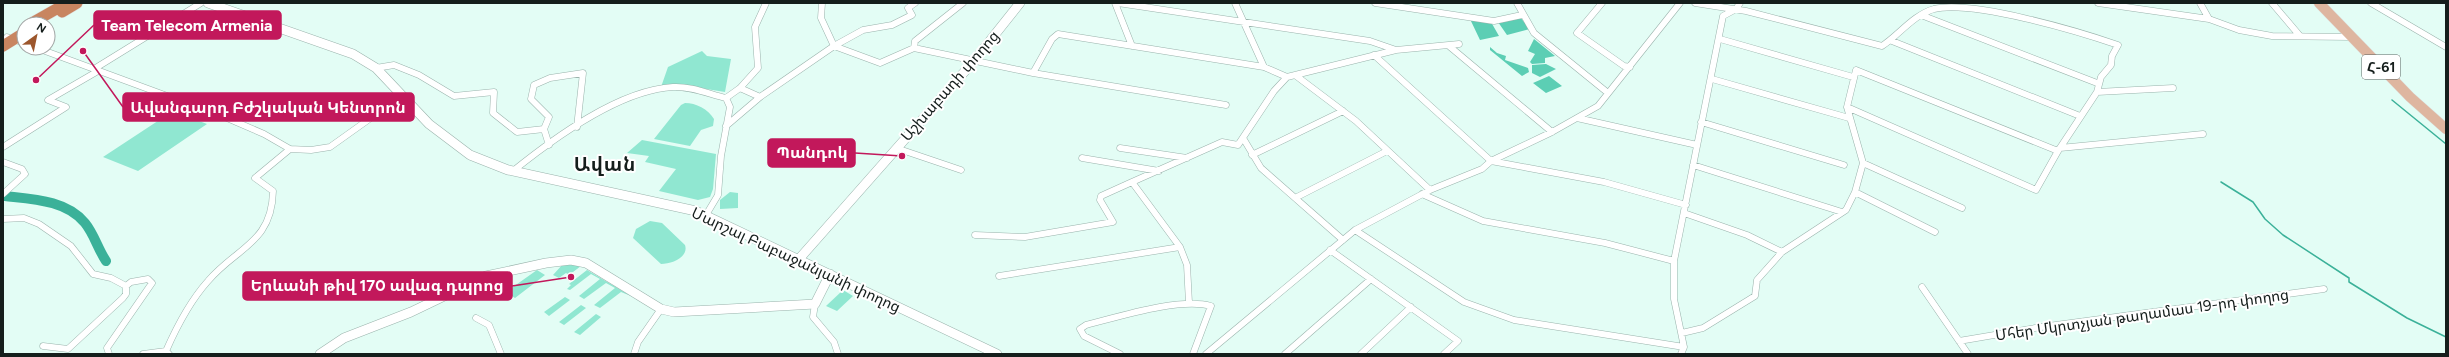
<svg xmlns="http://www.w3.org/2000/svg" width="2449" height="357" viewBox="0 0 2449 357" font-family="Figtree,'Noto Sans Armenian',sans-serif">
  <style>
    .green { fill: #90e7d1 }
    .forest { fill: #5cceb4 }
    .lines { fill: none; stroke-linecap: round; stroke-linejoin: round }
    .stream { stroke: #3bb199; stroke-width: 1.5 }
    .river { stroke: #3bb199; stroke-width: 10 }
    .street-casing { stroke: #9ab3ac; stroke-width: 7 }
    .secondary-casing { stroke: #9ab3ac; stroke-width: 10 }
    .primary-casing { stroke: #dee0df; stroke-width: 11 }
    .highway-casing { stroke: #dee0df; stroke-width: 12 }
    .street { stroke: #fff; stroke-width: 6 }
    .secondary { stroke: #fff; stroke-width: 9 }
    .primary { stroke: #deb6a0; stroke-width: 10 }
    .highway { stroke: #c88560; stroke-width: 11 }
    .labels { text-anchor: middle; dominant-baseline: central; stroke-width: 4; stroke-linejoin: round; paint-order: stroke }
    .shield { fill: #fff; stroke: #5b6260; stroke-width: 1 }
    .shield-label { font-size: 14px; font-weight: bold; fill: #151e1c }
    .street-label { font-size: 15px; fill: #151e1c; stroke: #fff }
    .district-label { font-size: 19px; font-weight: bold; letter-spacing: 1px; fill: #151e1c; stroke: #fff }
    .leader { fill: none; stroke: #c2185b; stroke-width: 1.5 }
    .callout-dot { fill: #c2185b; stroke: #fff; stroke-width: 1.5 }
    .callout { fill: #c2185b; stroke: #c2185b; stroke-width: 1.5 }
    .callout-label { font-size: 16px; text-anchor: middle; font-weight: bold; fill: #fff }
  </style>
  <rect width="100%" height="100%" fill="#e3fdf5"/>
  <path class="green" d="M702 51 707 56 731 59 725 92 700 88 661 87 668 67Z
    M685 103C696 103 708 109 714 119L713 126 701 130 690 146 654 139 681 105Z
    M173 111 207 124 138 171 103 157Z
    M642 140 716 154 713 189 710 197 698 200 659 191 676 169 645 162 649 156 627 153Z
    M730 192 738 193V208L720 209V200Z
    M650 221 662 223 685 245C689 257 672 264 661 264L633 238 636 229Z
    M575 262 581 266 569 275 566 273 559 278 553 275 563 264Z
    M537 270 545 275 515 298 506 292Z
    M587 270 631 296 621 292 600 308 594 305 615 288 606 283 584 299 579 296 600 279 591 274 570 290 567 289 571 285 569 284Z
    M843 290 853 296 837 311 826 306Z
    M565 297 570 300 549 316 544 312Z
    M581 305 586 308 564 325 559 322Z
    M596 314 601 317 580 335 574 332Z"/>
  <path class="forest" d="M1520 17 1530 29 1507 35 1498 22Z
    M1470 19 1491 22 1499 36 1480 40Z
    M1534 39 1555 56 1545 58V63L1532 64 1530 62 1535 54 1528 51Z
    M1490 47 1497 53 1506 56 1505 60 1528 68 1529 72 1522 76 1490 50Z
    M1546 64 1556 69 1540 77 1532 73V65Z
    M1549 76 1562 86 1546 93 1533 83Z"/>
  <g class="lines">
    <path class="stream" d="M2392 100 2446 144
      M2221 182 2253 202 2265 219 2283 235 2349 278V282L2407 318 2446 337"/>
    <path class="river" d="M5 196C32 199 67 200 85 223 94 234 98 249 106 261"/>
    <defs>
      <path id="street" d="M822 3 821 18 834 46
        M1115 3 1132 46
        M1118 3 1370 41 1396 50
        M1235 3 1264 67
        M1375 3 1494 21 1522 15
        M1517 3 1534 33 1608 93
        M1602 3 1577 33 1624 66 1630 67
        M1695 3 1746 11 1882 46C1899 35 1913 15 1934 9 1973 0 2077 31 2118 45L2112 56 2111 65 2101 77 2097 92 2058 151 2036 190 1847 107
        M2098 3 2209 19 2239 30 2272 36 2351 37
        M2200 3 2209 19
        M2272 3 2300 36
        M2371 3 2446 47
        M1921 15 2097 83
        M7 37 24 43
        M1720 39 1853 77
        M1892 41 2080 116
        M834 46 880 63 914 48 1033 73 1226 105
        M1449 46 1552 132
        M37 48 227 118 264 134 290 149 311 150 330 147 403 95
        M914 48 915 41 963 3
        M1374 55 1491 161 1604 182 1686 205
        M376 68 394 65 419 75 454 96 494 92 493 113 517 132 544 129 549 145
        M94 69 201 3
        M1033 73 1052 39 1058 34 1264 67 1287 77
        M1295 75 1356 121 1430 190
        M1712 79 1849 118
        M740 88 760 97
        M2097 92 2173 88
        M726 98 740 88 758 68 755 27 766 3
        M1577 118 1697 145
        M1701 122 1844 165
        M726 126 760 97 834 46 863 30 892 25 912 15 908 8 915 3
        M544 129 549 117 531 99 534 85 550 78 583 73 577 127
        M1243 138 1261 168 1343 240
        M3 147 66 107 48 100 98 71
        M896 148 961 170
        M1120 148 1187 158
        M2060 148 2203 134
        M1252 155 1343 111
        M1082 158 1159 171
        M3 162 22 169 25 174 3 194
        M1863 163 1962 208
        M1693 165 1842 212
        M513 171C554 138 619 90 673 87 691 86 709 94 726 98
        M1855 192 1935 232
        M1422 194 1483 221 1605 243 1674 261
        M1295 198 1387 151
        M1684 213 1747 235 1782 252
        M706 215 718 195 721 156 730 107 726 98
        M3 219 24 218 39 224 71 246 93 274 111 278 126 286V294L123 298 68 349 43 346
        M1355 230 1464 302 1514 320 1684 347
        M975 235 1025 237 1113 222 1100 200 1101 196 1132 182
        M1330 250 1458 341 1444 354
        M999 276 1180 247
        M1922 287 1968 354
        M1189 303 1187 265 1180 247 1132 182 1222 142 1238 145 1274 91 1287 77 1396 50 1459 44
        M815 304 813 317 834 342 838 354
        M476 318 489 325 501 354
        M1682 333 1703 328 1755 296 1757 280 1782 252 1846 210 1855 192 1863 163 1847 107 1856 70 2058 151
        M1959 341 2041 327 2324 289
        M109 354 107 348 152 283 148 279 131 282 126 286
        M143 354 166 351
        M169 354 166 351C177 326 190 301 208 281 237 247 272 243 273 191L255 178 290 149
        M634 354 638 342 661 309
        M1120 354 1084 336 1080 329 1086 325C1118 317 1180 297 1211 306L1193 354
        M1206 354 1355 230 1430 190 1482 169 1491 161 1552 132 1598 106 1680 3
        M1285 354 1371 279
        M1361 354 1411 307
        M1681 354 1684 347 1674 299V261L1723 16 1736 9 1740 3"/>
      <path id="secondary" d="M208 3 353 54 376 68 429 124 470 155 508 170 696 211 997 354
        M799 259 973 62 1020 3
        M320 354 344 338 411 312 486 276 546 263 571 260 586 263 661 309 674 312 815 304 830 274"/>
      <path id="primary" d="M2319 3 2410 97 2446 129"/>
      <path id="highway" d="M62 12 77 3
        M30 24 67 3
        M3 46 24 33"/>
    </defs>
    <use href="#street" class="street-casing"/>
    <use href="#secondary" class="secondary-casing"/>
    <use href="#primary" class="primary-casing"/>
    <use href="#highway" class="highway-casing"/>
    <use href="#street" class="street"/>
    <use href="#secondary" class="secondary"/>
    <use href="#primary" class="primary"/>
    <use href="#highway" class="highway"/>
  </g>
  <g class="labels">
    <rect class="shield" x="2362" y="55" width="38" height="24" rx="3"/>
    <g class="shield-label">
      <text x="2381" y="67">Հ-61</text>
    </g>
    <g class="street-label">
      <text transform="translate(950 86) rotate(-49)">Աշխաբադի փողոց</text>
      <text transform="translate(796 260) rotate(25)">Մարշալ Բաբաջանյանի փողոց</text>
      <text transform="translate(2142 315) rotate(-8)">Մհեր Մկրտչյան թաղամաս 19-րդ փողոց</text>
    </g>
    <g class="district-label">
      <text x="605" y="164">Ավան</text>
    </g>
  </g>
  <path class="leader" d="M36 80L94 25M83 51L123 107M902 156L855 153M571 277L512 286"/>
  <g class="callout-dot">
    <circle cx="36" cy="80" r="4"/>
    <circle cx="83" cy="51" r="4"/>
    <circle cx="902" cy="156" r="4"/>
    <circle cx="571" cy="277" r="4"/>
  </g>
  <g class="callout">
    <rect x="94" y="11" width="187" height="28" rx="4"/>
    <rect x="123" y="93" width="291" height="28" rx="4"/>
    <rect x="768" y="139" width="87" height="28" rx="4"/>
    <rect x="243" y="272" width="269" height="28" rx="4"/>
  </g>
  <g class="callout-label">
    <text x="187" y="31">Team Telecom Armenia</text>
    <text x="268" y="113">Ավանգարդ Բժշկական Կենտրոն</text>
    <text x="812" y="158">Պանդոկ</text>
    <text x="377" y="291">Երևանի թիվ 170 ավագ դպրոց</text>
  </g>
  <rect width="2449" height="357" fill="none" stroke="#151e1c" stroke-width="8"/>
  <g transform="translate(36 36) rotate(33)"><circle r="19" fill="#ffffff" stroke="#a1a5a4"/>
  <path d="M0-3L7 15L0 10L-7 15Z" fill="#9c562c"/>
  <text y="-6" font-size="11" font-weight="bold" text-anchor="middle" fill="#151e1c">N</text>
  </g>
</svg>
